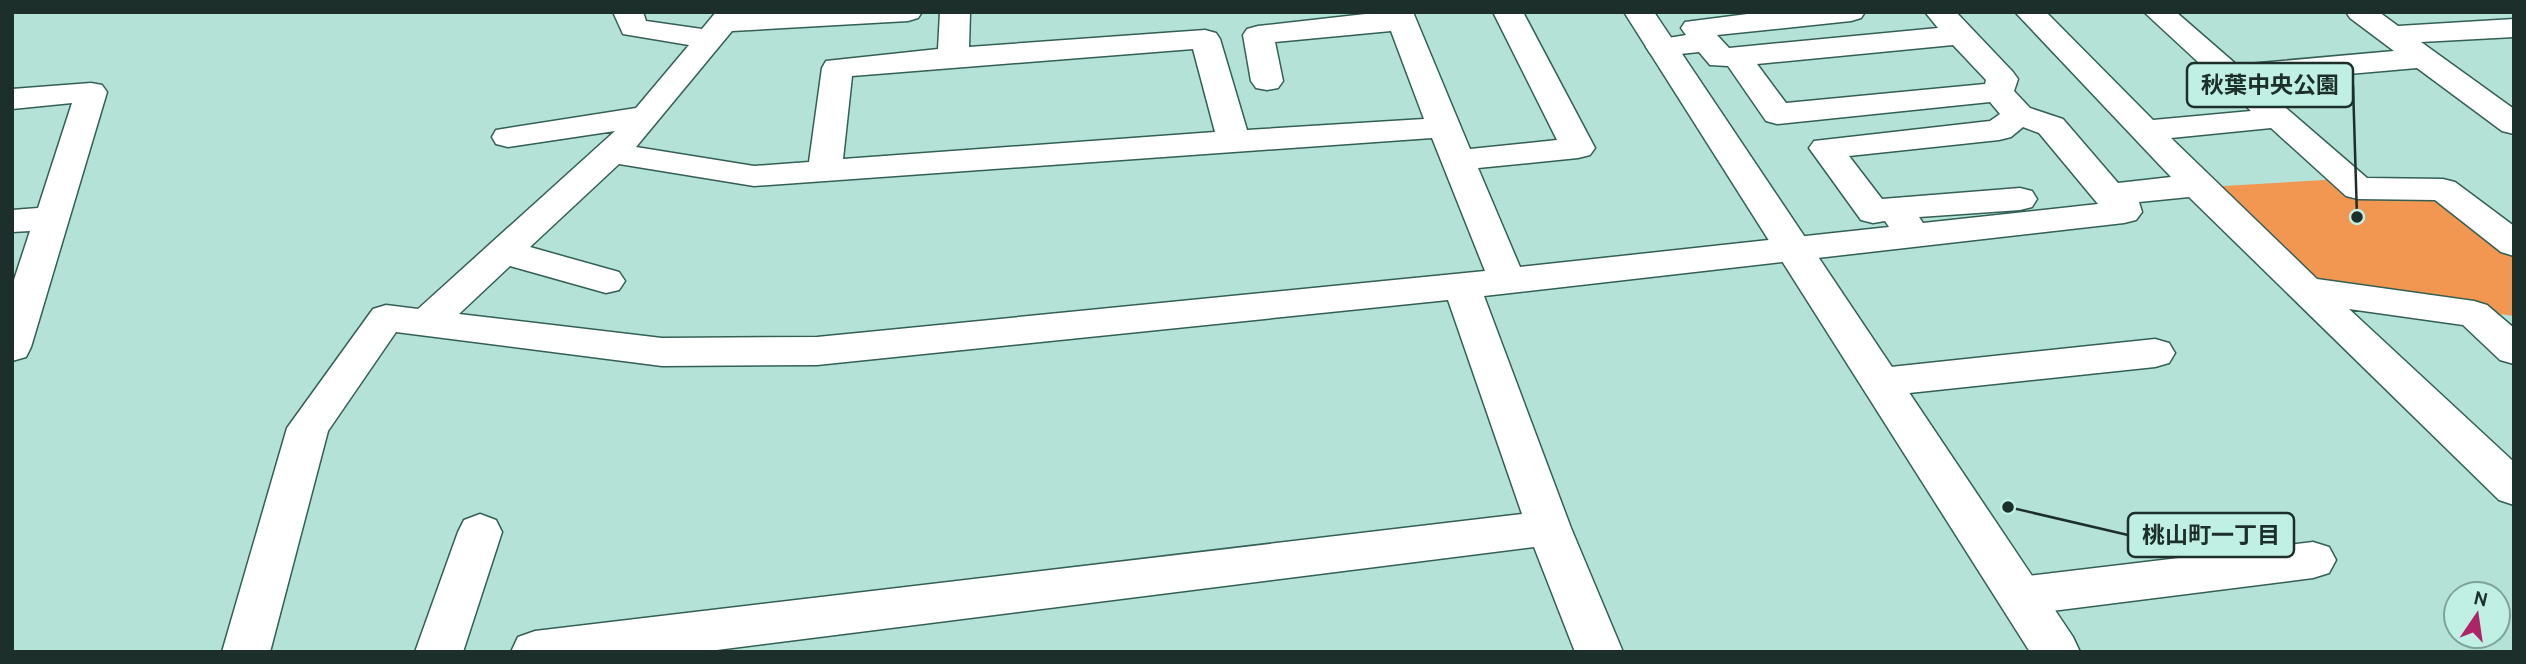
<svg xmlns="http://www.w3.org/2000/svg" width="2526" height="664" viewBox="0 0 2526 664" font-family="Cabin,'Noto Sans JP',sans-serif">
  <style>
    .green { fill: #f19752 }
    .lines { fill: none; stroke-linecap: round; stroke-linejoin: round }
    .street-casing { stroke: #335f54; stroke-width: 3 }
    .secondary-casing { stroke: #335f54; stroke-width: 3 }
    .street { fill: #fff; fill-rule: evenodd }
    .secondary { fill: #fff; fill-rule: evenodd }
    .leader { fill: none; stroke: #1d2f2b; stroke-width: 2.5 }
    .callout-dot { fill: #1d2f2b; stroke: #c0f0e3; stroke-width: 2.5 }
    .callout { fill: #c0f0e3; stroke: #1d2f2b; stroke-width: 2.5 }
    .callout-label { font-size: 23px; text-anchor: middle; font-weight: bold; fill: #1d2f2b }
  </style>
  <rect width="100%" height="100%" fill="#b4e2d6"/>
  <path class="green" d="M2358 178 2439 187 2514 247V316L2312 287 2206 187Z"/>
  <g class="lines">
    <defs>
      <path id="street" d="M613 12H643L646 21 702 29 716 12H922L918 18 908 21 732 31 636 147 754 166 809 162 822 68 826 61 938 49 940 12H970L969 47 1205 30 1216 33 1220 39 1247 130 1424 119 1391 31 1275 42 1283 81 1278 88 1267 90 1256 88 1251 81 1243 35 1247 29 1258 26 1383 12H1413L1470 149 1557 140 1493 12H1523L1595 148 1590 155 1578 158 1478 168 1520 267 1889 227 1885 221 1873 223 1861 220 1809 148 1814 141 1990 121 2000 114 1990 102 1777 124 1766 121 1728 66 1710 65 1699 52 1661 56 1650 53 1646 47 1650 41 1686 35 1681 28 1685 22 1763 12H1865L1861 18 1851 21 1717 35 1729 48 1938 28 1925 12H1956L2013 72 2018 79 2014 91 2030 108 2063 119 2118 183 2171 177 2015 12H2046L2153 120 2251 111 2144 12H2176L2237 65 2394 51 2350 18 2346 12H2379L2398 26 2514 19V37L2421 42 2514 109V134L2502 131 2417 68 2256 82 2367 178 2443 179 2455 182 2514 226V256L2501 252 2435 200 2358 199 2346 196 2271 128 2171 138 2317 279 2474 301 2487 305 2514 328V364L2500 360 2463 325 2349 309 2514 462V505L2499 500 2189 197 2139 202 2142 212 2136 220 2124 223 1484 296 1571 528 1623 652H1575L1534 547 701 652H511L518 637 535 631 1522 514 1448 300 817 365 662 366 396 332 328 431 270 652H222L287 428 373 309 386 305 418 309 615 131 508 147 496 144 492 137 496 130 636 108 689 45 623 34ZM1953 45 1986 80 1985 84 1786 103 1757 64ZM1193 49 1215 132 843 159 852 76ZM2023 127 2039 133 2098 204 1923 223 1919 217 2020 210 2032 207 2037 199 2032 191 2020 188 1882 199 1849 156 1999 140 2011 137ZM1432 138 1485 271 817 337 662 338 459 314 510 266 606 293 619 290 625 281 619 272 530 247 619 164 754 186Z
        M91 83 102 85 107 92 31 347 26 357 12 361V286L30 231 12 232V210L38 208 72 103 12 109V89Z
        M2155 339 2169 343 2175 353 2169 363 2155 367 1881 396 1867 392 1861 382 1867 372 1881 368Z
        M480 514 496 520 502 532 463 652H415L458 532 464 520Z
        M2313 542 2329 547 2336 560 2329 573 2313 578 2020 615 2004 610 1997 596 2004 582 2020 577Z"/>
      <path id="secondary" d="M1624 12H1654L2073 637 2080 652H2030Z"/>
    </defs>
    <use href="#street" class="street-casing"/>
    <use href="#secondary" class="secondary-casing"/>
    <use href="#street" class="street"/>
    <use href="#secondary" class="secondary"/>
  </g>
  <path class="leader" d="M2357 217L2353 85M2008 507L2128 535"/>
  <g class="callout-dot">
    <circle cx="2357" cy="217" r="7"/>
    <circle cx="2008" cy="507" r="7"/>
  </g>
  <g class="callout">
    <rect x="2187" y="63" width="166" height="44" rx="7"/>
    <rect x="2128" y="513" width="166" height="44" rx="7"/>
  </g>
  <g class="callout-label">
    <text x="2270" y="93">秋葉中央公園</text>
    <text x="2211" y="543">桃山町一丁目</text>
  </g>
  <rect width="2526" height="664" fill="none" stroke="#1d2f2b" stroke-width="28"/>
  <g transform="translate(2477 615) rotate(13)"><circle r="33" fill="#c0f0e3" stroke="#7fa399" stroke-width="2"/>
  <path d="M0-5L12 26L0 18L-12 26Z" fill="#ad2467"/>
  <text y="-10" font-size="19" font-weight="bold" text-anchor="middle" fill="#1d2f2b">N</text>
  </g>
</svg>
